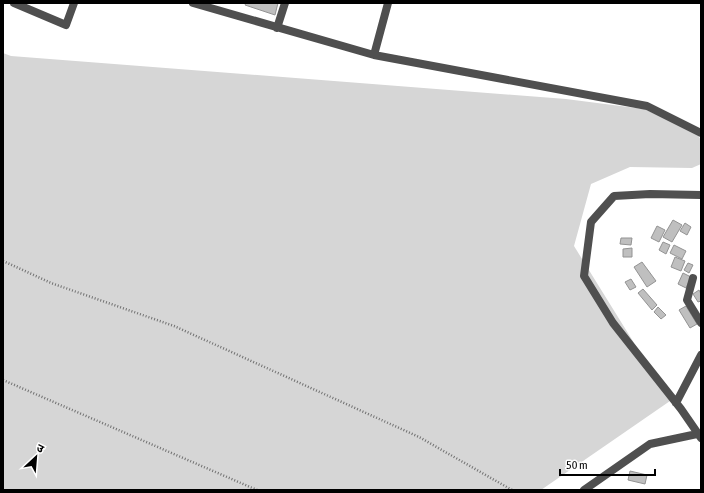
<svg xmlns="http://www.w3.org/2000/svg" width="704" height="493" viewBox="0 0 704 493" font-family="'Asap Condensed','Noto Sans Devanagari',sans-serif">
  <style>
    .green { fill: #d6d6d6 }
    .building { fill: #bfbfbf; stroke: #939393 }
    .lines { fill: none; stroke-linecap: round; stroke-linejoin: round }
    .path { stroke: #717171; stroke-width: 2.5; stroke-dasharray: 1 2; stroke-linecap: butt }
    .minor { stroke: #4f4f4f; stroke-width: 8 }
  </style>
  <rect width="100%" height="100%" fill="#fff"/>
  <path class="green" d="M3 53 11 56 566 99 644 109 697 132 701 141V164L692 168 630 167 591 184 574 246 670 401 541 490H3Z"/>
  <path class="building" d="M246 3H278L275 15 245 5Z
    M673 220 682 225 672 242 663 237Z
    M685 223 691 227 687 235 680 231Z
    M657 226 665 230 659 242 651 238Z
    M621 238H632L631 245 620 244Z
    M663 242 670 245 666 254 659 250Z
    M674 245 686 251 682 259 670 253Z
    M632 248V257H623V249Z
    M675 257 685 261 681 271 671 267Z
    M642 262 656 281 647 287 634 267Z
    M688 263 693 265 689 273 684 270Z
    M683 273 691 277 686 288 678 284Z
    M631 279 636 287 630 290 625 282Z
    M643 289 657 305 652 310 638 293Z
    M699 290 701 294V301L698 302 693 294Z
    M686 306 697 324 690 328 679 310Z
    M658 307 666 315 661 319 654 312Z
    M630 471 647 475 645 484 628 480Z"/>
  <g class="lines">
    <path class="path" d="M3 261 51 283 174 326 419 437 512 490
      M3 380 257 490"/>
    <path class="minor" d="M14 3 66 25 74 3
      M193 3 374 55 647 106 701 133
      M277 28 285 3
      M374 55 388 3
      M701 195 650 194 614 196 591 222 584 276 613 323 681 409 701 438
      M693 278 687 300 701 323
      M676 403 701 355
      M584 490 650 444 697 434"/>
  </g>
  <rect width="704" height="493" fill="none" stroke="#000000" stroke-width="8"/>
  <g transform="translate(36 457) rotate(26)" stroke="#ffffff" stroke-width="3" paint-order="stroke">
  <path d="M0-3L7 15L0 10L-7 15Z" fill="#000000"/>
  <text y="-6" font-size="11" font-weight="bold" text-anchor="middle" fill="#000000">उ</text>
  </g>
  <path d="M560 469v6h95v-6" fill="none" stroke="#000000" stroke-width="2"/>
  <text x="566" y="469" font-size="12" fill="#000000" stroke="#ffffff" stroke-width="3" paint-order="stroke">50 m</text>
</svg>
